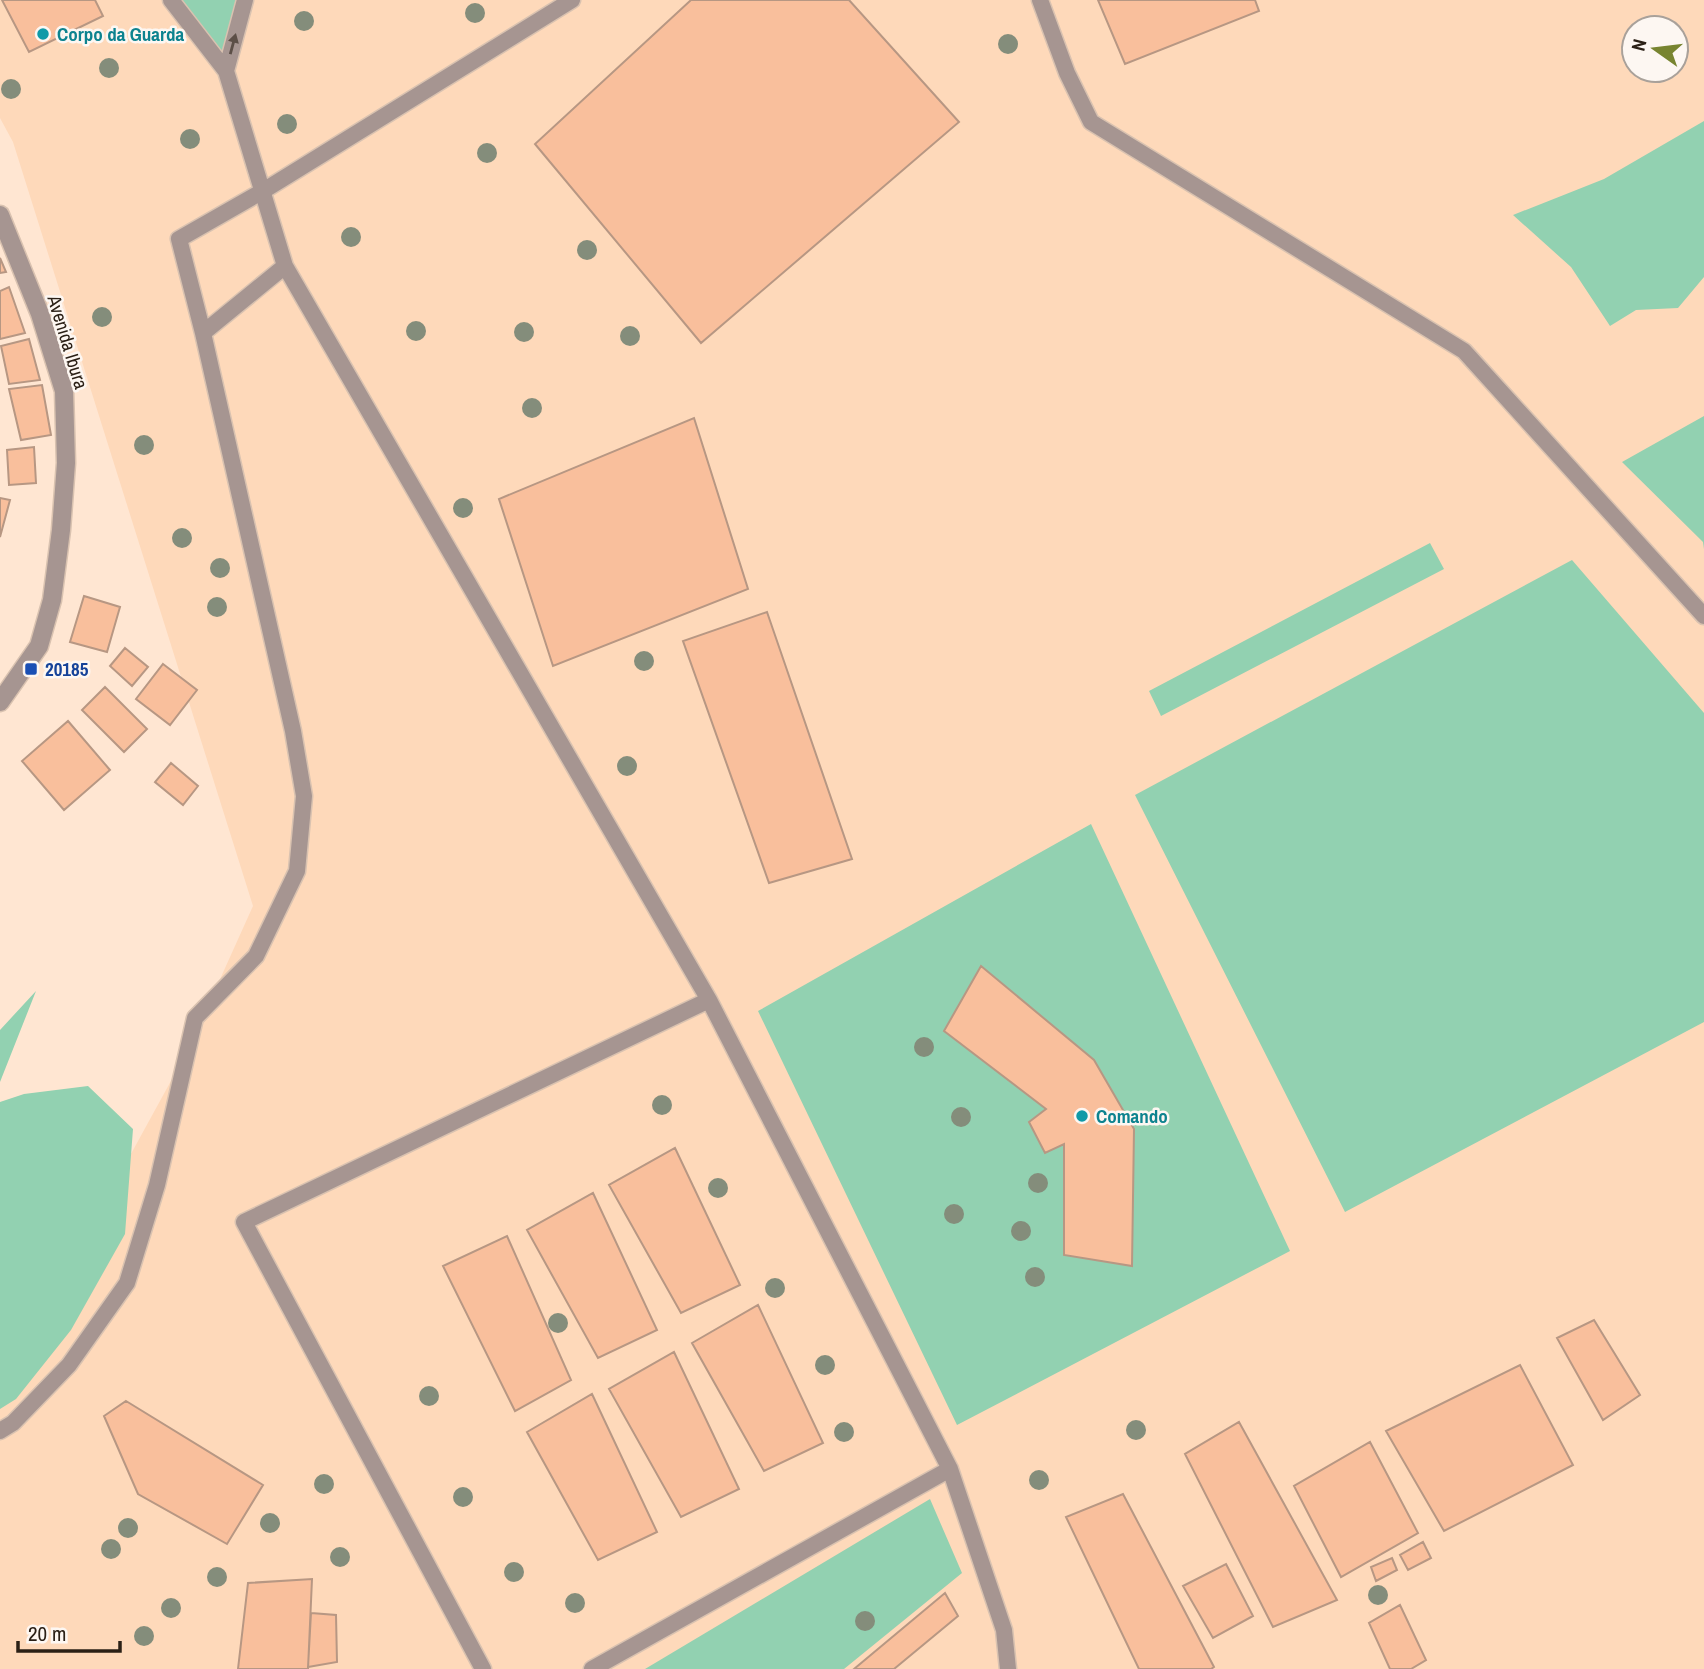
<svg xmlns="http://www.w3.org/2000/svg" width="1704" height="1669" viewBox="0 0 1704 1669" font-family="'Archivo Narrow',sans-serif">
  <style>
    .built { fill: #fed9ba; fill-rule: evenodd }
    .green { fill: #92d1b1 }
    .building { fill: #f9bf9c; stroke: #b79783; stroke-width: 2 }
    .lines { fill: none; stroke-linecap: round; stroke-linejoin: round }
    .lane-casing { stroke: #d9c2b0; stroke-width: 19 }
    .street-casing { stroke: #d9c2b0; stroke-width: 21 }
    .lane { stroke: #a69591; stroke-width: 16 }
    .street { stroke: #a69591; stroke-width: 18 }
    .tree { fill: #848d7b }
    .oneway { fill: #5c4f47 }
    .culture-dot { fill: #0f9aa8; stroke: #fdf7f2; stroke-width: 2.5 }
    .transit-dot { fill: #1a4fb4; stroke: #fdf7f2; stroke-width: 2.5 }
    .labels { text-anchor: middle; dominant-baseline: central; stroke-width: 5; stroke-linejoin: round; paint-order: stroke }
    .culture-label { font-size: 19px; font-weight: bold; fill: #0d838f; stroke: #fdf7f2; text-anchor: start }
    .street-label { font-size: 19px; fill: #2b2016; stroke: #fdf7f2 }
    .transit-label { font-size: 19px; font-weight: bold; fill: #164399; stroke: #fdf7f2; text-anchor: start }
  </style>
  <rect width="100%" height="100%" fill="#ffe6d2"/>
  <path class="built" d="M0 0H1704V1669H0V1393L189 1048 253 906 13 142 0 118ZM1634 28H1676V70H1634Z"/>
  <path class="green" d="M171 0H245L226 71Z
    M1704 121V277L1678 308 1636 310 1610 326 1571 267 1513 215 1604 179Z
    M1704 416V549L1703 542 1622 462Z
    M1430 543 1444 569 1161 716 1149 691Z
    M1572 560 1704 713V1022L1345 1212 1135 795Z
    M1091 824 1290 1251 957 1425 758 1011Z
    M36 991 0 1082V1030Z
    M88 1086 133 1129 125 1234 71 1330 16 1399 0 1409V1102L24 1094Z
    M930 1499 962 1573 844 1669H645Z"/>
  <path class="building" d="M2 0H95L103 16 29 52Z
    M691 0H849L959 122 701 343 535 144Z
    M1098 0H1255L1259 11 1125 64Z
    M0 258 6 272 0 273Z
    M9 287 25 333 0 339V291Z
    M29 339 40 380 9 384 1 346Z
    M42 385 51 435 21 440 9 389Z
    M694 418 748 589 553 666 499 499Z
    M34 447 36 483 9 485 7 450Z
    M0 498 10 500 0 537Z
    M84 596 120 607 107 652 70 642Z
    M767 612 852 859 769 883 683 641Z
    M125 648 148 667 132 686 110 666Z
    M163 664 197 690 170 725 136 699Z
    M105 687 147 729 124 752 82 710Z
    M68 721 110 770 64 810 22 761Z
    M171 763 198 786 183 805 155 782Z
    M981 966 1094 1060 1134 1129 1132 1266 1064 1255V1144L1045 1153 1029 1122 1046 1109 944 1031Z
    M675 1148 740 1285 681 1313 609 1185Z
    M593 1193 657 1330 598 1358 527 1230Z
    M507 1236 571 1380 515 1411 443 1266Z
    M758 1305 823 1443 764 1471 692 1343Z
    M1594 1320 1640 1395 1603 1420 1557 1338Z
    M674 1352 739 1489 681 1517 609 1389Z
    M1520 1365 1573 1465 1444 1531 1386 1431Z
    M592 1394 657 1532 598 1560 527 1432Z
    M126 1401 263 1485 227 1544 138 1494 104 1416Z
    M1239 1422 1337 1600 1273 1627 1185 1454Z
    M1370 1442 1418 1533 1341 1577 1294 1486Z
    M1123 1494 1214 1667 1211 1669H1139L1066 1517Z
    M1423 1542 1431 1558 1408 1570 1400 1555Z
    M1392 1558 1397 1570 1376 1581 1371 1567Z
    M1226 1564 1253 1616 1213 1638 1183 1586Z
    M312 1579 308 1669H238L248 1583Z
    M945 1593 958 1616 894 1669H854Z
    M1400 1605 1426 1660 1411 1669H1390L1369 1623Z
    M311 1613 336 1615 337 1662 308 1667Z"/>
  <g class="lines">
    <defs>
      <path id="lane" d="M171 0 226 71 245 0
        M1040 0 1067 73 1091 122 1464 351 1704 616
        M226 71 285 266 709 1000 950 1469 1004 1630 1008 1669
        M285 266 203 333 179 239 263 191 572 0
        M0 1431 13 1423 69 1365 127 1283 157 1185 195 1018 256 956 297 871 304 796 293 731 203 333
        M483 1669 244 1222 709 1000
        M592 1669 950 1469"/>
      <path id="street" d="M0 215 40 314 64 391 66 463 61 530 52 600 39 646 0 702"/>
    </defs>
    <use href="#lane" class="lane-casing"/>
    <use href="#street" class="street-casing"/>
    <use href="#lane" class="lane"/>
    <use href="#street" class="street"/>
  </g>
  <g class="tree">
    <circle cx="475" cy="13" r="10"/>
    <circle cx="304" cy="21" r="10"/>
    <circle cx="1008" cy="44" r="10"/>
    <circle cx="109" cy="68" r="10"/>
    <circle cx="11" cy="89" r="10"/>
    <circle cx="287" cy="124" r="10"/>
    <circle cx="190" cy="139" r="10"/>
    <circle cx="487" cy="153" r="10"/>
    <circle cx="351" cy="237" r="10"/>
    <circle cx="587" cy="250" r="10"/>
    <circle cx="102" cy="317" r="10"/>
    <circle cx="416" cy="331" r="10"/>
    <circle cx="524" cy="332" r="10"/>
    <circle cx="630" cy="336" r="10"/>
    <circle cx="532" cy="408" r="10"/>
    <circle cx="144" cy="445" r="10"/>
    <circle cx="463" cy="508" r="10"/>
    <circle cx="182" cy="538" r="10"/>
    <circle cx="220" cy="568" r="10"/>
    <circle cx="217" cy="607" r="10"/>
    <circle cx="644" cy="661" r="10"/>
    <circle cx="627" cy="766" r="10"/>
    <circle cx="924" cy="1047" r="10"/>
    <circle cx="662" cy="1105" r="10"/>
    <circle cx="961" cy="1117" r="10"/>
    <circle cx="1038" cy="1183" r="10"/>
    <circle cx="718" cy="1188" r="10"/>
    <circle cx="954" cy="1214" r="10"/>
    <circle cx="1021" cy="1231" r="10"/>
    <circle cx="1035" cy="1277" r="10"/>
    <circle cx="775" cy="1288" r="10"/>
    <circle cx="558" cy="1323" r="10"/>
    <circle cx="825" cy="1365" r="10"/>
    <circle cx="429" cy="1396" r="10"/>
    <circle cx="1136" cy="1430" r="10"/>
    <circle cx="844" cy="1432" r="10"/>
    <circle cx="1039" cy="1480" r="10"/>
    <circle cx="324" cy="1484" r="10"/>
    <circle cx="463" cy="1497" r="10"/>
    <circle cx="270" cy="1523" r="10"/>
    <circle cx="128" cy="1528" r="10"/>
    <circle cx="111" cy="1549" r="10"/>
    <circle cx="340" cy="1557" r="10"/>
    <circle cx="514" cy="1572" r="10"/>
    <circle cx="217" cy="1577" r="10"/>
    <circle cx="1378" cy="1595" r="10"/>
    <circle cx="575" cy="1603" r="10"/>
    <circle cx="171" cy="1608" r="10"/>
    <circle cx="865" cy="1621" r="10"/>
    <circle cx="144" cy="1636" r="10"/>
  </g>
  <defs><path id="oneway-solid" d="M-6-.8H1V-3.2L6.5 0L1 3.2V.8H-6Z" transform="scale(1.75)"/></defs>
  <use class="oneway" href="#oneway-solid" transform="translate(233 44) rotate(-75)"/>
  <g class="culture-dot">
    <circle cx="43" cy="34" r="7"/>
    <circle cx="1082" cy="1116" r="7"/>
  </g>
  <rect class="transit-dot" x="24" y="662" width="14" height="14" rx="3.5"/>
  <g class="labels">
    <g class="culture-label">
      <text x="57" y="34">Corpo da Guarda</text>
      <text x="1096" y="1116">Comando</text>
    </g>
    <g class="street-label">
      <text transform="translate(68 342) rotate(73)">Avenida Ibura</text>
    </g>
    <g class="transit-label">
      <text x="45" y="669">20185</text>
    </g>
  </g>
  <g transform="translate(1655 49) rotate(284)"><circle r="33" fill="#fdf7f2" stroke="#a9a19a" stroke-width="2"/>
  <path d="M0-5L12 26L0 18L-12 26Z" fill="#788430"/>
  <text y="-10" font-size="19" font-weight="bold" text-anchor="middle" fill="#2b2016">N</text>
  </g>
  <path d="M18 1641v10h102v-10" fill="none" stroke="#2b2016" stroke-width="3.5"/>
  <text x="28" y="1641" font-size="21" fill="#2b2016" stroke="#fdf7f2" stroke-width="5" paint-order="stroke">20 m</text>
</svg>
